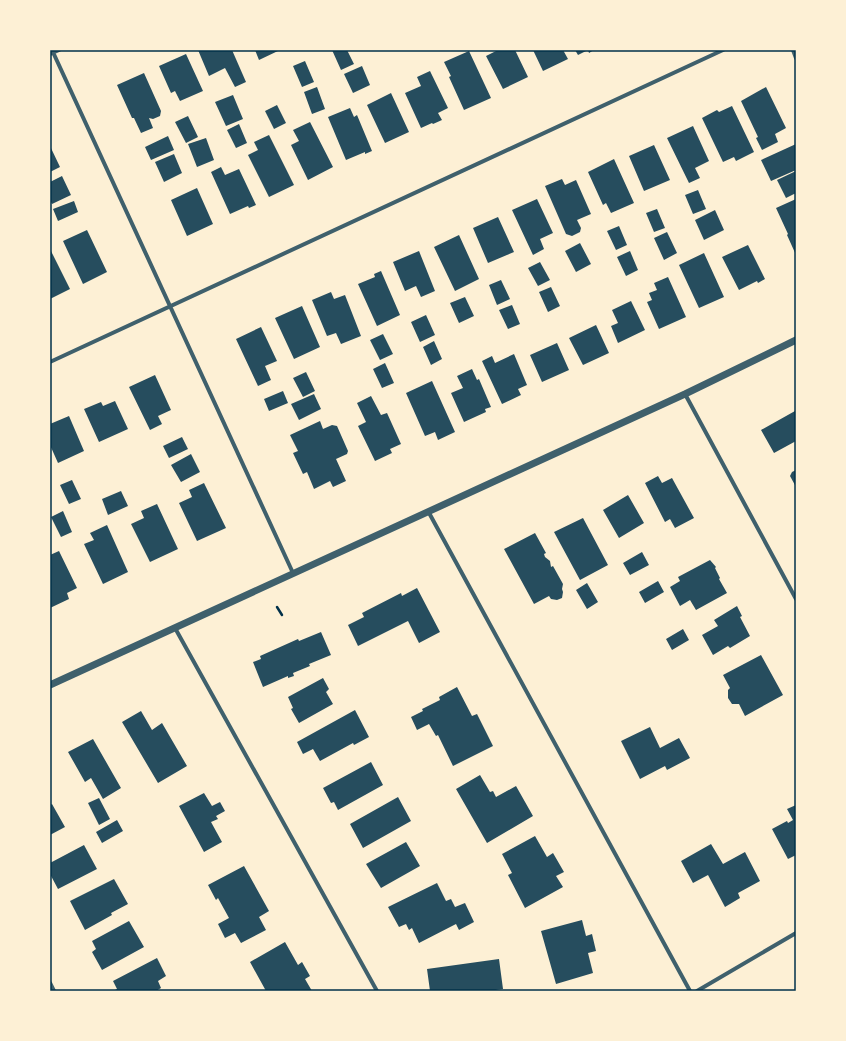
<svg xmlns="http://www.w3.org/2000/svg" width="846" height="1041" viewBox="0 0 846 1041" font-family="'PT Sans',sans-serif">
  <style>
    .building { fill: #264d5e }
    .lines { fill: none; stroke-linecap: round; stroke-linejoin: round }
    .path { stroke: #003049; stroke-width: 2.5 }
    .minor { stroke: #3f606c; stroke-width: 4 }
    .tertiary { stroke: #3f606c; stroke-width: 7 }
    .neatline { fill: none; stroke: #003049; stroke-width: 1.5 }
  </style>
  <rect width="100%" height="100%" fill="#fdf0d5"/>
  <path class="building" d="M198 50H232L246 82 235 87 225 68 209 76Z
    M255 50H280L259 60Z
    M332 50H347L354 64 341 70Z
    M498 50H515L528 77 503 89 486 56Z
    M533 50H563L568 59 543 71Z
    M575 50H594L589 53 588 50 578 55Z
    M469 51 491 98 464 110 449 77 451 76 444 62Z
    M186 54 203 91 180 101 175 91 171 93 159 66Z
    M305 61 314 82 302 87 293 66Z
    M362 66 370 85 353 93 344 74Z
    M430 71 448 108 438 113 442 120 433 124 432 123 421 128 405 93 421 86 417 77Z
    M144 73 161 111 160 116 153 119 149 118 153 128 141 133 134 118H132L117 85Z
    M317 87 325 109 312 114 304 92Z
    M766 87 786 128 775 134 778 142 762 150 756 138 758 137 741 101Z
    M391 93 409 132 385 143 367 105Z
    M233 95 243 119 226 126 215 102Z
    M277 105 286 123 274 129 265 111Z
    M732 106 754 152 736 161 734 157 723 162 702 118 717 110 719 112Z
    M350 108 354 117 357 115 372 151 365 154V152L346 160 328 117Z
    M188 116 198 137 186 143 175 122Z
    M310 122 333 167 308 180 291 145 299 141 293 130Z
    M239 124 247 143 236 148 227 130Z
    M693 126 709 161 695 168 700 178 689 183 667 138Z
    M269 135 294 185 269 197 248 155 258 150 254 142Z
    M168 136 174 150 151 160 145 147Z
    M206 138 214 160 197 167 188 144Z
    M796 144V170L771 181 761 160Z
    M654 145 670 180 644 191 629 156Z
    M50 146 60 167 50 172Z
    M174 154 182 173 164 182 155 162Z
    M614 159 634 203 611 213 606 203 603 205 588 172Z
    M221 167 225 175 239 169 256 205 249 208 248 206 230 214 211 172Z
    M796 171V193L786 198 777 180Z
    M62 176 71 195 52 204 50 200V182Z
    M562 179 565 185 576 180 591 214 577 220 581 228 580 232 572 236 566 234 545 186Z
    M197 188 213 224 187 236 171 200Z
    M698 190 706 209 693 214 685 195Z
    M537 199 553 233 540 239 544 249 533 255 512 210Z
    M796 199V255L787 235 788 234 776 208Z
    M74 201 78 212 58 221 53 209Z
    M657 209 665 228 654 232 646 213Z
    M715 210 724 230 704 240 695 220Z
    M498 217 514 252 488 263 473 228Z
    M619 226 627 245 616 250 607 231Z
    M87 230 107 272 83 284 63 241Z
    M667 232 677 253 664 260 654 238Z
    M459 235 479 279 455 291 434 247Z
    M580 243 591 264 576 272 565 251Z
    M748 245 765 279 758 283 757 281 739 290 722 257Z
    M50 249 70 289 50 299Z
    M419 251 435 291 421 297 416 286 405 291 393 262Z
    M630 251 638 270 626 276 617 257Z
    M704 253 724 297 699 308 679 265Z
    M540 262 550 280 538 286 528 268Z
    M381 271 400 315 377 326 358 284 375 277 374 274Z
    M668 277 686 317 659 329 647 302 652 300 649 293 657 290 654 283Z
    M501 280 510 299 497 305 489 285Z
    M551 287 560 306 548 312 539 292Z
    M331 292 334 299 345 295 361 336 341 344 336 333 327 336 312 300Z
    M465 297 474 316 459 323 450 303Z
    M631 301 645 330 618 343 611 326 618 323 612 310Z
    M512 305 520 324 508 329 499 310Z
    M302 306 320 347 294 359 275 318Z
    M426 315 435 335 420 342 411 322Z
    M596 325 609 353 583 365 569 338Z
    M261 327 277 361 265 366 271 380 258 386 236 339Z
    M383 334 393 354 380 360 370 340Z
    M434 341 442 359 431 365 423 347Z
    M557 343 569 370 542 382 530 355Z
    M514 354 527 385 518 389 521 395 502 404 482 361 492 356 495 363Z
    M385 363 394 383 382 388 373 369Z
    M472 369 477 380 479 379 491 407 485 409 486 412 464 422 451 393 463 388 457 376Z
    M306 372 315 391 303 397 293 378Z
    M155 375 171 410 158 416 162 424 150 430 129 387Z
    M432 381 455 432 438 440 435 432 425 436 406 393Z
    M283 391 288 403 269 411 264 399Z
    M314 394 321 409 299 420 291 404Z
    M371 396 381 415 387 413 401 444 390 449 392 453 375 461 358 426 366 422 357 403Z
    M115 401 128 429 99 442 84 409 101 402 103 406Z
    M795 411 796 441 774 453 761 430Z
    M69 416 84 451 58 463 50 445V424Z
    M320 421 323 429 332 425 337 426 348 451 347 454 336 459 346 481 333 487 330 481 314 489 307 472 303 474 293 453 298 451 290 435Z
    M182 437 188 449 169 458 163 446Z
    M191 454 200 472 181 482 171 465Z
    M796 470V487L790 476 792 472Z
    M658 476 662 483 672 478 694 518 675 528 670 519 665 522 645 483Z
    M72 480 81 499 69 504 60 485Z
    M204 483 226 528 197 541 179 503 192 497 189 490Z
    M121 491 128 506 108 515 102 499Z
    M628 495 644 523 619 538 603 510Z
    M157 504 178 549 150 562 131 524 144 518 141 511Z
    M63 511 72 532 61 537 51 517Z
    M583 518 608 565 580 580 554 532Z
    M107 525 128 572 103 584 84 544 94 540 90 533Z
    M535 533 546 553 544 554 545 557 550 561 551 567 553 566 563 584 562 589 563 592 562 598 557 600 551 599 549 596 534 604 504 549Z
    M59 551 77 588 67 593 69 599 50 608V555Z
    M642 552 649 565 630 575 623 563Z
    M710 560 716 567 715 568 720 578 719 579 727 593 696 610 690 600 680 606 670 587 680 581 678 577Z
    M658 581 664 592 645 603 639 592Z
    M587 583 598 602 587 609 576 590Z
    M417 588 440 632 419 643 408 621 358 646 348 625 364 617 362 613 401 593 402 596Z
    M737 606 742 616 740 617 750 636 730 648 728 646 713 655 702 635 718 626 714 620Z
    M683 629 689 640 672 650 666 639Z
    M321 632 331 655 309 664 310 666 293 673 294 676 288 678V676L263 687 253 662 261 659 260 656 298 639 299 641Z
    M761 655 783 695 745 716 739 704H732L728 698V690L730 688 723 675Z
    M323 678 329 689 326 692 333 704 299 723 291 709 293 708 288 697Z
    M457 687 472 716 477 714 493 746 453 766 438 735 436 736 429 724 417 730 411 717 423 711 422 709 440 700 439 697Z
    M355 710 369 737 354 745 353 743 320 761 313 749 303 754 297 742Z
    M141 711 152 730 162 723 187 766 158 783 122 722Z
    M650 727 660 748 679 738 690 758 667 770 665 766 640 779 621 741Z
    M93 739 121 788 103 799 91 778 85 782 68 752Z
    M371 762 383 785 338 810 334 802 331 803 323 788Z
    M480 775 490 792 493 791 496 797 516 786 533 816 487 843 456 789Z
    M204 793 212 806 220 802 225 811 216 816 218 819 211 822 222 842 204 852 179 806Z
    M398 797 411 821 363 848 350 824Z
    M99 798 110 819 99 825 88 803Z
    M52 804 65 827 50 835V805Z
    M796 805V855L788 859 772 829 787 821 788 823 793 820 787 809Z
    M117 820 123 831 102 843 96 832Z
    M535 836 547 857 553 853 564 872 556 876 563 887 525 908 508 875 512 873 502 854Z
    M406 842 420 866 381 888 366 864Z
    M711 844 723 864 745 852 760 881 738 893 740 898 725 907 708 875 693 883 681 861Z
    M84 845 97 869 58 889 50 874V863Z
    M244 866 269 911 259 917 266 930 241 943 235 933 225 938 218 924 229 918 218 898 216 900 208 885Z
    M114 879 128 904 111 913 112 915 85 930 70 901Z
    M437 883 446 901 451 899 455 907 465 903 474 922 459 930 456 924 419 943 412 928 409 930 406 924 399 927 388 907Z
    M582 920 586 936 592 934 596 951 588 953 593 973 556 984 541 931Z
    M129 921 144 947 102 970 92 952 96 949 92 941Z
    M285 942 298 965 302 962 310 976 305 979 312 991H266L250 962Z
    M157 958 166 976 158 981 161 988 156 991H113L117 989 113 981Z
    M499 959 503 989 488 991H430L427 969Z"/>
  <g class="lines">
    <path class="path" d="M277 607 282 615"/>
    <path class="minor" d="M52 50 293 573
      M793 50 796 58
      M50 54 59 50
      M50 362 723 50
      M685 394 796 599
      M428 511 690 991
      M175 628 377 991
      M50 983 54 991
      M697 991 796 933"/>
    <path class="tertiary" d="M50 685 685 394 796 340"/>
  </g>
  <rect width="846" height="1041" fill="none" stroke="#fdf0d5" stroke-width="102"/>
  <rect x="51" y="51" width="744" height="939" class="neatline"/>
</svg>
